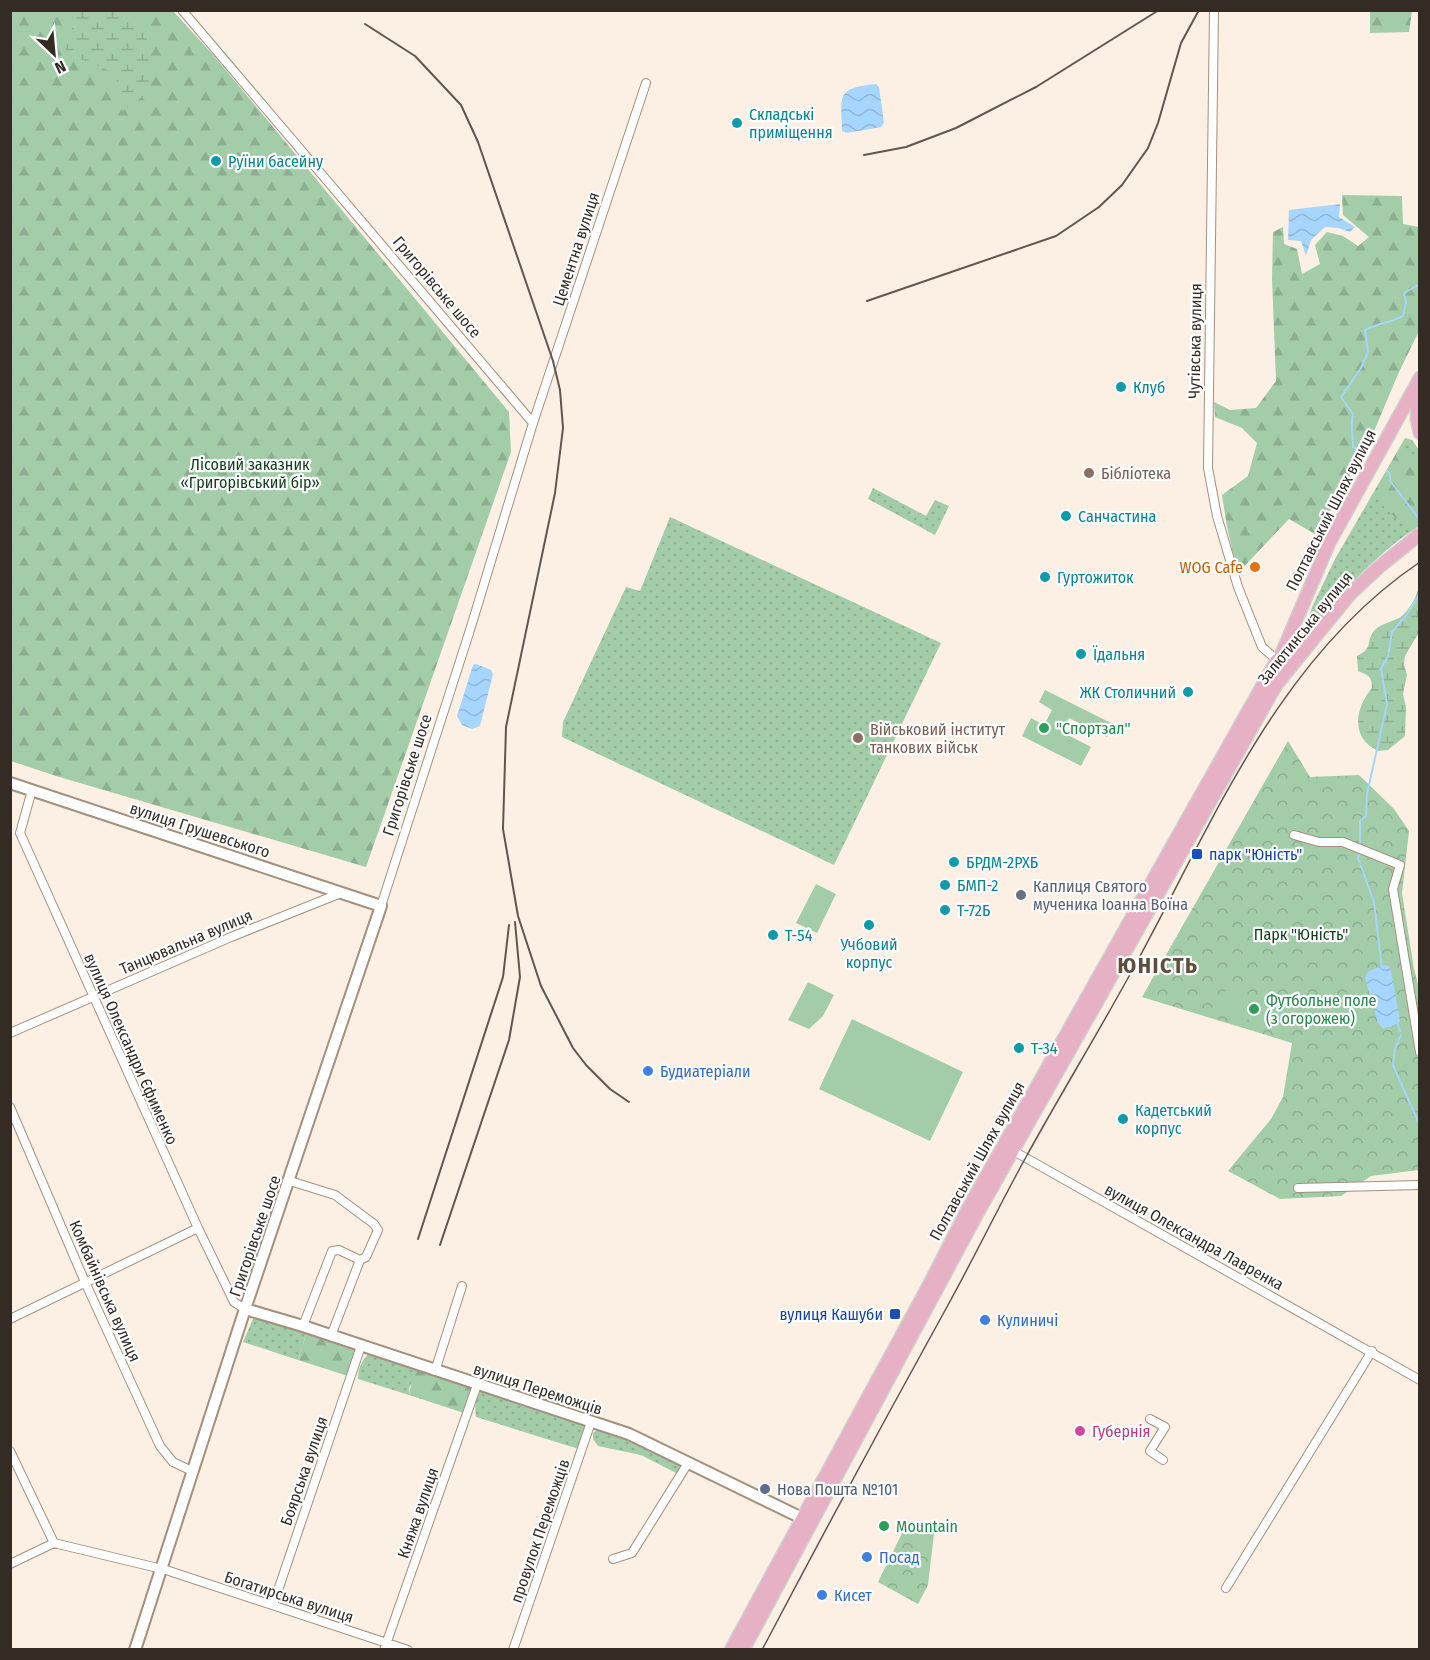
<svg xmlns="http://www.w3.org/2000/svg" width="1430" height="1660" viewBox="0 0 1430 1660" font-family="'Fira Sans Condensed',sans-serif">
  <style>
    .grass { fill: url(#grass-dots) }
    .forest { fill: url(#forest-firs) }
    .wetland { fill: url(#wetland-marsh) }
    .park { fill: url(#park-crowns) }
    .garden { fill: #a3cca9 }
    .water { fill: url(#water-waves) }
    .lines { fill: none; stroke-linecap: round; stroke-linejoin: round }
    .stream { stroke: #a6d5fd; stroke-width: 2 }
    .street-casing { stroke: #a3917f; stroke-width: 10 }
    .secondary-casing { stroke: #a3917f; stroke-width: 14 }
    .primary-casing { stroke: #d2d0cf; stroke-width: 15 }
    .street { stroke: #fff; stroke-width: 8 }
    .secondary { stroke: #fff; stroke-width: 10 }
    .primary { stroke: #e6b0c5; stroke-width: 12 }
    .tram { stroke: #5f564e; stroke-width: 1.5 }
    .rail { stroke: #5f564e; stroke-width: 2 }
    .culture-dot { fill: #0f9aa8; stroke: #fff; stroke-width: 2 }
    .education-dot { fill: #8d6e63; stroke: #fff; stroke-width: 2 }
    .food-dot { fill: #e8710a; stroke: #fff; stroke-width: 2 }
    .leisure-dot { fill: #2e9e5b; stroke: #fff; stroke-width: 2 }
    .transit-dot { fill: #1a4fb4; stroke: #fff; stroke-width: 2 }
    .worship-dot { fill: #6b7280; stroke: #fff; stroke-width: 2 }
    .shop-dot { fill: #3f7fe0; stroke: #fff; stroke-width: 2 }
    .hotel-dot { fill: #d1479c; stroke: #fff; stroke-width: 2 }
    .service-dot { fill: #5c6f8a; stroke: #fff; stroke-width: 2 }
    .labels { text-anchor: middle; dominant-baseline: central; stroke-width: 4.5; stroke-linejoin: round; paint-order: stroke }
    .culture-label { font-size: 16px; fill: #0d838f; stroke: #fff; text-anchor: start }
    .street-label { font-size: 16px; fill: #332b24; stroke: #fff }
    .park-label { font-size: 16px; fill: #103b1b; stroke: #fff }
    .education-label { font-size: 16px; fill: #785e54; stroke: #fff; text-anchor: start }
    .food-label { font-size: 16px; fill: #c56008; stroke: #fff; text-anchor: end }
    .leisure-label { font-size: 16px; fill: #27864d; stroke: #fff; text-anchor: start }
    .transit-label { font-size: 16px; fill: #164399; stroke: #fff; text-anchor: start }
    .worship-label { font-size: 16px; fill: #5b616d; stroke: #fff; text-anchor: start }
    .shop-label { font-size: 16px; fill: #366cbe; stroke: #fff; text-anchor: start }
    .hotel-label { font-size: 16px; fill: #b23c85; stroke: #fff; text-anchor: start }
    .service-label { font-size: 16px; fill: #4e5e75; stroke: #fff; text-anchor: start }
    .district-label { font-size: 22px; font-weight: bold; letter-spacing: 1.5px; fill: #5e4e3e; stroke: #fff }
  </style>
  <defs>
    <pattern id="grass-dots" width="8" height="8" patternUnits="userSpaceOnUse" patternTransform="scale(1.5)"><rect width="8" height="8" fill="#a3cca9"/><path d="M2 2h.1M6 6h.1" fill="none" stroke="#8daf91" stroke-width="1.8" stroke-linecap="round"/></pattern>
    <pattern id="forest-firs" width="22" height="20" patternUnits="userSpaceOnUse" patternTransform="scale(1.5)"><rect width="22" height="20" fill="#a3cca9"/><path d="M5 1l3.5 6h-7zM16 11l3.5 6h-7z" fill="#8daf91"/></pattern>
    <pattern id="wetland-marsh" width="20" height="14" patternUnits="userSpaceOnUse" patternTransform="scale(1.5)"><rect width="20" height="14" fill="#a3cca9"/><path d="M1 5h8M5 5V1M11 12h8M15 12V8" fill="none" stroke="#8daf91"/></pattern>
    <pattern id="park-crowns" width="20" height="18" patternUnits="userSpaceOnUse" patternTransform="scale(1.5)"><rect width="20" height="18" fill="#a3cca9"/><path d="M2 6a3 3 0 1 1 6 0M12 15a3 3 0 1 1 6 0" fill="none" stroke="#8daf91"/></pattern>
    <pattern id="water-waves" width="16" height="10" patternUnits="userSpaceOnUse" patternTransform="scale(1.5)"><rect width="16" height="10" fill="#a6d5fd"/><path d="M0 5q4-4 8 0t8 0" fill="none" stroke="#8fb7d9"/></pattern>
  </defs>
  <rect width="100%" height="100%" fill="#fcf0e5"/>
  <path class="grass" d="M1405 438 1412 440 1419 450V526C1375 554 1336 598 1305 640L1300 646 1297 645 1313 605 1335 559Z
    M873 488 926 516 935 500 949 506 935 535 868 499Z
    M670 517 941 643 834 865 562 737 563 722 626 587 640 591Z
    M256 1312 308 1328 298 1360 243 1342Z
    M373 1350 421 1366 409 1388V1395L358 1379C358 1366 363 1358 373 1350Z
    M484 1387 582 1419 588 1429 582 1450 476 1417C474 1405 476 1396 484 1387Z
    M602 1425 688 1463 680 1475 641 1455 598 1446 593 1439V1433Z"/>
  <path class="forest" d="M11 11H173L215 57 509 412 511 452 366 867 56 776 11 761Z
    M1370 11H1412L1409 32 1370 33Z
    M1342 195 1402 196 1403 224 1419 227V331L1399 372 1372 436 1317 535 1289 519 1238 573 1227 527 1222 495 1248 476 1257 443 1242 428 1215 417 1214 402 1230 410 1256 408 1276 381 1272 279 1273 232 1283 227 1284 244 1297 249 1302 274 1320 264 1315 245 1327 232 1343 236 1358 246 1369 237 1343 215Z
    M1402 450 1409 451 1419 460V526L1415 529C1368 504 1375 493 1397 452Z
    M308 1328 361 1346 351 1377 298 1360Z
    M421 1366 477 1385 467 1414 409 1395 413 1373Z"/>
  <path class="wetland" d="M77 11H115L146 26 151 91 122 111 115 73 65 53Z
    M1419 587V632L1405 656 1404 664 1407 675 1403 694 1406 707 1405 736 1388 750 1378 751C1350 738 1355 708 1372 688 1372 676 1368 675 1358 671L1357 656C1374 648 1365 642 1374 631 1380 624 1391 622 1399 618 1408 613 1417 596 1419 587Z"/>
  <path class="park" d="M1288 741 1310 777 1359 775 1394 809 1409 831 1402 893 1414 969 1419 988V1170L1371 1176 1341 1196 1280 1199 1228 1171 1271 1119 1283 1097 1292 1043 1142 997Z
    M908 1521 934 1533 928 1585 918 1604 878 1582Z"/>
  <path class="garden" d="M1045 690 1113 724 1107 737 1069 718 1062 732 1091 747 1081 766 1022 736 1031 718 1044 725 1052 710 1039 702Z
    M816 884 836 894 817 933 796 923Z
    M808 982 834 995 823 1016 809 1029 788 1020Z
    M1226 989 1288 1006 1282 1029 1220 1012Z
    M852 1019 963 1072 930 1141 819 1089Z"/>
  <path class="water" d="M876 84 879 87 884 123 881 127 847 133 842 131C841 95 836 88 876 84Z
    M1340 204 1339 217 1355 227 1350 232 1338 228 1325 227 1311 240 1306 256 1301 241 1288 240 1289 210Z
    M476 664 491 670 493 674 480 726 472 729 462 725 457 716 473 665Z
    M1383 965 1389 966 1391 970 1400 1021 1396 1025 1383 1029 1378 1023 1365 978 1367 972Z"/>
  <g class="lines">
    <path class="stream" d="M1360 453 1353 447C1353 435 1350 426 1353 414L1341 397 1361 368 1368 352 1365 330C1378 323 1390 323 1403 316L1406 303 1404 293 1420 284
      M1387 471 1389 472 1391 482 1420 520
      M1360 845V821L1366 816 1367 794 1387 704 1381 669 1388 656 1392 632 1406 616 1420 593
      M1360 851 1358 858 1374 902 1382 968
      M1397 1022 1400 1031
      M1401 1035 1395 1048 1393 1065 1420 1126"/>
    <defs>
      <path id="street" d="M182 10 533 423
        M1214 10 1208 468 1217 516 1238 587 1262 647 1277 660
        M32 790 20 833 198 1228 234 1302 245 1309
        M1294 835 1319 842H1343L1400 865 1393 889 1420 1052
        M381 906 470 630 533 423 646 83
        M10 1033 231 937 341 893
        M10 1107 85 1282 160 1446 173 1462 192 1471
        M1010 1149 1420 1380
        M290 1181 335 1195 374 1224 378 1230 366 1257 360 1260 331 1336
        M1298 1188 1420 1185
        M10 1319 198 1228
        M303 1326 332 1251 339 1250 360 1260
        M435 1371 462 1286
        M1150 1419 1165 1427 1150 1451 1163 1460
        M10 1451 54 1543
        M613 1559 632 1553 688 1463
        M10 1564 54 1543 166 1570 408 1650
        M1226 1588 1372 1351
        M273 1605 361 1346
        M384 1650 477 1385
        M513 1650 591 1422"/>
      <path id="secondary" d="M10 783 381 906 245 1309 135 1650
        M245 1309 303 1326 629 1434 808 1521"/>
      <path id="primary" d="M1418 384 1417 419 1420 433
        M1276 667 1329 543 1420 378
        M731 1650 928 1287 968 1209 1277 660
        M743 1650 978 1212 1276 685 1350 594 1379 567 1420 534"/>
    </defs>
    <use href="#street" class="street-casing"/>
    <use href="#secondary" class="secondary-casing"/>
    <use href="#primary" class="primary-casing"/>
    <use href="#street" class="street"/>
    <use href="#secondary" class="secondary"/>
    <use href="#primary" class="primary"/>
    <path class="tram" d="M762 1650C823 1534 885 1419 948 1305 975 1256 999 1206 1026 1157 1059 1097 1095 1038 1128 978 1210 831 1274 660 1420 562"/>
    <path class="rail" d="M365 24 415 56 461 105 478 142 553 361 560 390 563 428 555 493 506 727 503 829 518 916 541 986 573 1048 586 1065 610 1089 629 1102
      M864 155 906 147 956 128 1036 87 1159 10
      M867 301 1056 236 1099 207 1122 185 1148 148 1158 123 1181 43 1199 10
      M418 1239 503 977 509 925
      M440 1245 509 1040 520 977 515 922"/>
  </g>
  <g class="culture-dot">
    <circle cx="737" cy="123" r="6"/>
    <circle cx="216" cy="161" r="6"/>
    <circle cx="1121" cy="387" r="6"/>
    <circle cx="1066" cy="516" r="6"/>
    <circle cx="1045" cy="577" r="6"/>
    <circle cx="1081" cy="654" r="6"/>
    <circle cx="1188" cy="692" r="6"/>
    <circle cx="954" cy="862" r="6"/>
    <circle cx="945" cy="885" r="6"/>
    <circle cx="945" cy="910" r="6"/>
    <circle cx="869" cy="925" r="6"/>
    <circle cx="773" cy="935" r="6"/>
    <circle cx="1019" cy="1048" r="6"/>
    <circle cx="1123" cy="1119" r="6"/>
  </g>
  <g class="education-dot">
    <circle cx="1089" cy="473" r="6"/>
    <circle cx="858" cy="738" r="6"/>
  </g>
  <circle class="food-dot" cx="1255" cy="567" r="6"/>
  <g class="leisure-dot">
    <circle cx="1044" cy="728" r="6"/>
    <circle cx="1254" cy="1009" r="6"/>
    <circle cx="884" cy="1526" r="6"/>
  </g>
  <g class="transit-dot">
    <rect x="1191" y="848" width="12" height="12" rx="3"/>
    <rect x="889" y="1308" width="12" height="12" rx="3"/>
  </g>
  <circle class="worship-dot" cx="1021" cy="895" r="6"/>
  <g class="shop-dot">
    <circle cx="648" cy="1071" r="6"/>
    <circle cx="985" cy="1320" r="6"/>
    <circle cx="867" cy="1557" r="6"/>
    <circle cx="822" cy="1595" r="6"/>
  </g>
  <circle class="hotel-dot" cx="1080" cy="1431" r="6"/>
  <circle class="service-dot" cx="765" cy="1489" r="6"/>
  <g class="labels">
    <g class="culture-label">
      <text x="749" y="114">Складські<tspan x="749" dy="18">приміщення</tspan></text>
      <text x="228" y="161">Руїни басейну</text>
      <text x="1133" y="387">Клуб</text>
      <text x="1078" y="516">Санчастина</text>
      <text x="1057" y="577">Гуртожиток</text>
      <text x="1093" y="654">Їдальня</text>
      <text x="1176" y="692" text-anchor="end">ЖК Столичний</text>
      <text x="966" y="862">БРДМ-2РХБ</text>
      <text x="957" y="885">БМП-2</text>
      <text x="957" y="910">Т-72Б</text>
      <text x="785" y="935">Т-54</text>
      <text x="869" y="944" text-anchor="middle">Учбовий<tspan x="869" dy="18">корпус</tspan></text>
      <text x="1031" y="1048">T-34</text>
      <text x="1135" y="1110">Кадетський<tspan x="1135" dy="18">корпус</tspan></text>
    </g>
    <g class="street-label">
      <text transform="translate(576 249) rotate(-72)">Цементна вулиця</text>
      <text transform="translate(437 287) rotate(50)">Григорівське шосе</text>
      <text transform="translate(1195 341) rotate(-89)">Чутівська вулиця</text>
      <text transform="translate(1331 510) rotate(-63)">Полтавський Шлях вулиця</text>
      <text transform="translate(1305 628) rotate(-51)">Залютинська вулиця</text>
      <text transform="translate(407 775) rotate(-72)">Григорівське шосе</text>
      <text transform="translate(200 830) rotate(18)">вулиця Грушевського</text>
      <text transform="translate(186 942) rotate(-23)">Танцювальна вулиця</text>
      <text transform="translate(131 1049) rotate(66)">вулиця Олександри Єфименко</text>
      <text transform="translate(977 1161) rotate(-61)">Полтавський Шлях вулиця</text>
      <text transform="translate(255 1236) rotate(-71)">Григорівське шосе</text>
      <text transform="translate(1194 1237) rotate(29)">вулиця Олександра Лавренка</text>
      <text transform="translate(105 1291) rotate(66)">Комбайнівська вулиця</text>
      <text transform="translate(538 1389) rotate(18)">вулиця Переможців</text>
      <text transform="translate(304 1471) rotate(-71)">Боярська вулиця</text>
      <text transform="translate(418 1513) rotate(-71)">Княжа вулиця</text>
      <text transform="translate(540 1531) rotate(-71)">провулок Переможців</text>
      <text transform="translate(289 1597) rotate(18)">Богатирська вулиця</text>
    </g>
    <g class="park-label">
      <text x="250" y="464">Лісовий заказник<tspan x="250" dy="18">«Григорівський бір»</tspan></text>
      <text x="1301" y="934">Парк "Юність"</text>
    </g>
    <g class="education-label">
      <text x="1101" y="473">Бібліотека</text>
      <text x="870" y="729">Військовий інститут<tspan x="870" dy="18">танкових військ</tspan></text>
    </g>
    <g class="food-label">
      <text x="1243" y="567">WOG Cafe</text>
    </g>
    <g class="leisure-label">
      <text x="1056" y="728">"Спортзал"</text>
      <text x="1266" y="1000">Футбольне поле<tspan x="1266" dy="18">(з огорожею)</tspan></text>
      <text x="896" y="1526">Mountain</text>
    </g>
    <g class="transit-label">
      <text x="1209" y="854">парк "Юність"</text>
      <text x="883" y="1314" text-anchor="end">вулиця Кашуби</text>
    </g>
    <g class="worship-label">
      <text x="1033" y="886">Каплиця Святого<tspan x="1033" dy="18">мученика Іоанна Воїна</tspan></text>
    </g>
    <g class="shop-label">
      <text x="660" y="1071">Будиатеріали</text>
      <text x="997" y="1320">Кулиничі</text>
      <text x="879" y="1557">Посад</text>
      <text x="834" y="1595">Кисет</text>
    </g>
    <g class="hotel-label">
      <text x="1092" y="1431">Губернія</text>
    </g>
    <g class="service-label">
      <text x="777" y="1489">Нова Пошта №101</text>
    </g>
    <g class="district-label">
      <text x="1158" y="965">ЮНІСТЬ</text>
    </g>
  </g>
  <rect width="1430" height="1660" fill="none" stroke="#332b24" stroke-width="24"/>
  <g transform="translate(54 54) rotate(154)" stroke="#ffffff" stroke-width="4.5" paint-order="stroke">
  <path d="M0-4.5L10 22L0 15L-10 22Z" fill="#332b24"/>
  <text y="-9" font-size="16" font-weight="bold" text-anchor="middle" fill="#332b24">N</text>
  </g>
</svg>
